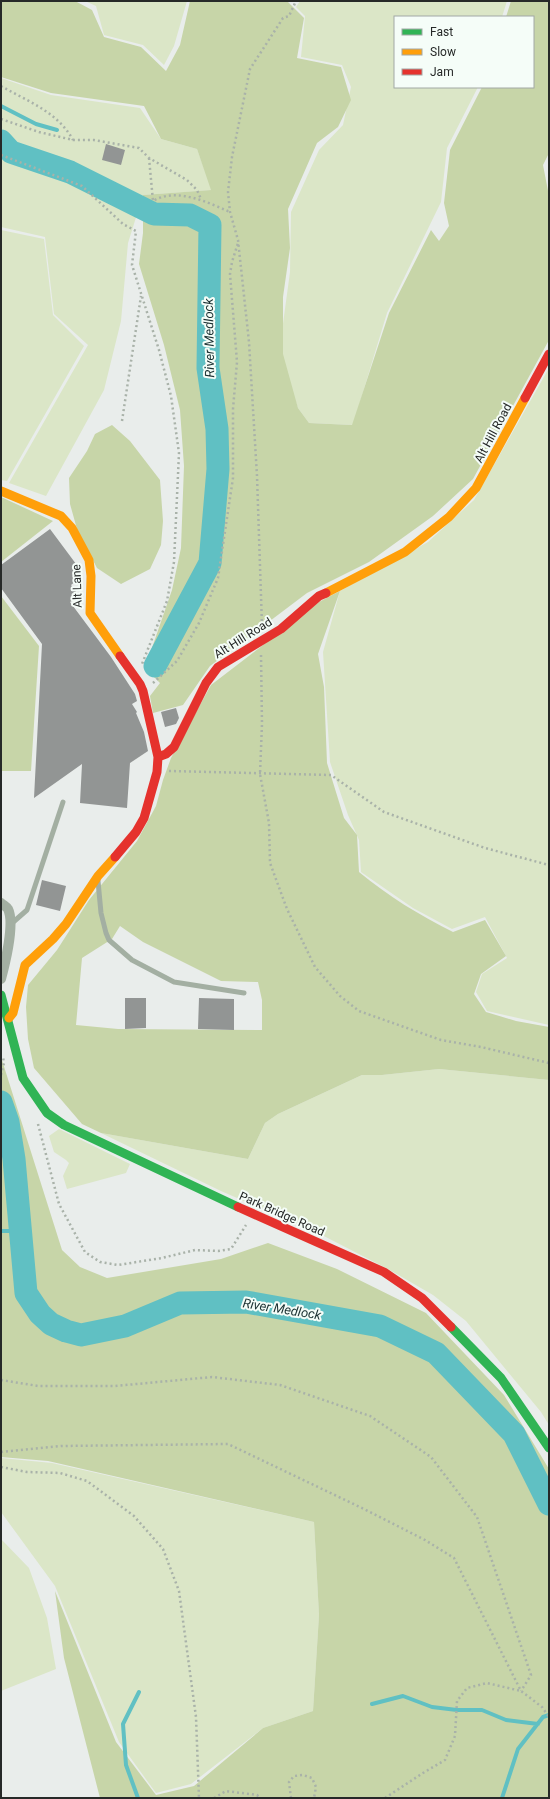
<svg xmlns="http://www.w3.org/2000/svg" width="550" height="1799" viewBox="0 0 550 1799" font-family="Roboto,sans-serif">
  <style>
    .green { fill: #dbe6c7 }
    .forest { fill: #c7d5a8; fill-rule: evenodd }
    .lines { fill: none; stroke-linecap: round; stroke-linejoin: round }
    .stream { stroke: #60c0c3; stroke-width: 4 }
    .river { stroke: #60c0c3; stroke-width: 23 }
    .building { fill: #929594 }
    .path { stroke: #a9b2a9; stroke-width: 2.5; stroke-dasharray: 2 3; stroke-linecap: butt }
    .lane { stroke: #a3afa2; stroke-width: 5 }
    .street { stroke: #a3afa2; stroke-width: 10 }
    .fast { stroke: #30b455; stroke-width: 9 }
    .slow { stroke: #ff9f0a; stroke-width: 9 }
    .jam { stroke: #e5322d; stroke-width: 9 }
    .labels { text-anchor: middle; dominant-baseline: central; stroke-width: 4; stroke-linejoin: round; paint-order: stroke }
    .street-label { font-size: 12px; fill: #262928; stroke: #f5fdf8 }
    .water-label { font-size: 13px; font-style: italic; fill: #1a3031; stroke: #f5fdf8 }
  </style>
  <rect width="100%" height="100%" fill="#e9edeb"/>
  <path class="green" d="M85 1H187L174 46 164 65 143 45 104 35 96 6Z
    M300 1H507L502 17H395V87H478L447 148 441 202 387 313 353 425 309 423 298 408 279 353 290 272 291 212 319 150 343 125 351 87 342 65 301 57 305 16 296 7Z
    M1 78 51 95 140 108 161 139 197 149 212 190 143 195 128 243 121 321 104 390 46 496 9 483 88 345 54 314 45 237 1 227Z
    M1 230 44 239 53 315 84 346 7 481 1 480Z
    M549 368V1025L487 1011 476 992 482 974 507 958 485 917 452 929 413 908 361 872 359 840 348 815 330 762 323 652 340 591 428 542 474 500Z
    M439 1069 549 1080V1425L541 1412 466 1321 433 1295 388 1269 318 1233 221 1191 101 1133 248 1159 265 1123 278 1114 362 1075H382Z
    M59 1129 130 1164 126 1173 67 1189 63 1176 69 1163 66 1160 54 1152 49 1136Z
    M1 1458 52 1463 314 1522 319 1615 313 1711 263 1728 191 1784 156 1793 119 1742 55 1586 1 1512Z
    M1 1539 29 1568 47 1618 56 1669 1 1691Z"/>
  <path class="forest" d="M1 1H75L92 10 104 37 141 47 166 71 180 45 190 1H287L304 18 297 58 341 67 351 100 338 127 317 143 288 209 290 248 283 297V354L298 408 309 423 352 425 389 313 431 230 439 241 449 226 444 203 450 150 482 87H533V17H506L511 1H549V153L543 165 549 196V340L473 479 433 516 369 562 307 593 210 666 183 705 153 713 150 696 160 683 145 668 172 590 181 548 184 466 180 410 164 345 139 264 143 233V195L211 190 197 149 161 139 144 106 51 93 1 77Z
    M112 425 130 441 160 480 163 521 161 545 150 569 121 584 97 568 77 529 70 504 69 478 87 451 95 434Z
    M1 497 53 521 1 562Z
    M340 591 318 654 324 687 327 763 344 818 357 835 359 872C388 896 419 915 453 932L485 920 506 956 481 974 474 994 486 1012 516 1021 549 1027V1080L439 1069 382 1075H362L278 1114 265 1123 248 1159 101 1133 82 1124 34 1068 28 1039 26 1007 28 985 57 950 89 900 137 841 156 806 163 780 171 758 211 685 319 602ZM120 926 143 942 221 981 258 982 262 1000V1030L118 1029 76 1025 82 958 112 939Z
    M1 596 39 646 31 771H1Z
    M1 1057 62 1250 80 1267 107 1278 221 1259 268 1243 337 1269 426 1313 504 1395 549 1469V1798H100L64 1658 55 1591 116 1742 156 1795 194 1786 263 1728 313 1711 319 1615 314 1522 48 1461 1 1457Z"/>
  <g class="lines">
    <path class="stream" d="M1 106 36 124 57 130
      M1 1231H21
      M372 1704 403 1696 432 1707 457 1710H482L506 1720 538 1724
      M138 1798 126 1765 123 1724 139 1692
      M502 1798 518 1749 543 1717 549 1715"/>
    <path class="river" d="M1 141 11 152 70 172 154 214 190 215 210 225 208 368 217 429 218 469 210 563 155 666
      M1 1102 8 1122 14 1159 26 1293 40 1314 51 1324 66 1331 81 1335 125 1326 180 1303 246 1302 380 1326 436 1353 514 1434 549 1504"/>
  </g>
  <path class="building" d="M106 144 125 150 121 165 102 160Z
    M50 529 82 572V576L71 585 79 596 70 602 111 657 135 694 137 701 132 704 137 712 136 713 144 732 148 751 130 763 127 808 80 803 82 764 34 798 42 644 1 588V565Z
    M176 708 179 718 176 724 165 727 161 712Z
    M42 880 66 886 60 911 36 905Z
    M125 998H146V1028L125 1029Z
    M199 998 234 999V1030L198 1029Z"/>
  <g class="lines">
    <path class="path" d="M1 86C27 101 58 112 73 140
      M1 119 39 132 73 140H94L139 148 149 158 187 180 197 190 201 199
      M1 155 82 186 123 224 136 231 132 265 159 350 171 396 179 453 174 562 167 601 142 664
      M149 158 153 201C176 187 207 202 230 212
      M122 421 141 296
      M262 626 257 476 249 342 238 240 230 212 228 192 232 157 250 69 283 18 289 16 296 1
      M261 655 262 724 260 774 269 823 270 863 287 909 315 967 340 996 359 1011 441 1040 481 1047 549 1063
      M153 683 177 661 199 623 218 578 233 478V409L237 362 230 274 232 262 238 243
      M169 771 331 775 384 812 485 848 549 865
      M1 1075 4 1063 3 1057
      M38 1124 59 1204 85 1252 100 1262 118 1265 162 1258 195 1250 218 1251 231 1249 246 1225
      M1 1380 38 1386H115L212 1377 280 1385 370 1416 431 1457 477 1517 531 1675 521 1691
      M1 1452 61 1446 228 1444 364 1509 425 1540 454 1558 521 1691 542 1707 549 1717
      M1 1467 27 1472 60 1473 87 1481 134 1516 163 1549 179 1591 196 1717 199 1798
      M214 1798 226 1791 257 1795 260 1798
      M291 1798 289 1782 294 1776 303 1775 312 1778 316 1787 314 1798
      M385 1798 423 1773 445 1760 455 1736 457 1701 467 1688 487 1683 521 1691"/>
    <path class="lane" d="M98 881 101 913 106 933 109 940 132 960 174 982 244 993
      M11 924 27 910 63 802"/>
    <path class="street" d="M1 903C3 905 7 907 8 909 15 923 5 964 1 979"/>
    <path class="fast" d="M1 995 23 1078 47 1113 64 1125 238 1207
      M451 1327 501 1378 549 1448"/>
    <path class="slow" d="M1 491 61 516 72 528 89 560 91 576 90 613 120 656
      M326 593 405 552 449 517 476 488 525 398
      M9 1018 13 1013 25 965 53 939 66 924 98 876 115 857"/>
    <path class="jam" d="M525 398 549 354
      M158 757 166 754 174 747 206 683 218 667 281 629 319 596 326 593
      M115 857 136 832 144 818 157 772 158 757 143 691 140 684 120 656
      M238 1207 384 1272 422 1298 451 1327"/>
  </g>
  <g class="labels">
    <g class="street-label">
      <text transform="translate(493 433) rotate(-62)">Alt Hill Road</text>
      <text transform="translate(77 586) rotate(-92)">Alt Lane</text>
      <text transform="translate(243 638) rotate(-32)">Alt Hill Road</text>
      <text transform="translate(282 1214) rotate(24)">Park Bridge Road</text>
    </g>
    <g class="water-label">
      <text transform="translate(209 338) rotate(-91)">River Medlock</text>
      <text transform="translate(282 1309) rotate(9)">River Medlock</text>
    </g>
  </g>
  <rect width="550" height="1799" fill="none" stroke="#262928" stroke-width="4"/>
  <rect x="394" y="16" width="140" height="72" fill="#f5fdf8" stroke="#a2a8a5"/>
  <rect x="402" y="29" width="20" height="6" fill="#30b455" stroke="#a2a8a5"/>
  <text x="430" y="36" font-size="12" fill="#262928">Fast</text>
  <rect x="402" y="49" width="20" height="6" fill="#ff9f0a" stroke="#a2a8a5"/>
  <text x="430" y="56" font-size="12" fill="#262928">Slow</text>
  <rect x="402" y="69" width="20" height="6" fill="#e5322d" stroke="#a2a8a5"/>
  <text x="430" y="76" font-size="12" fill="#262928">Jam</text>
</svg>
